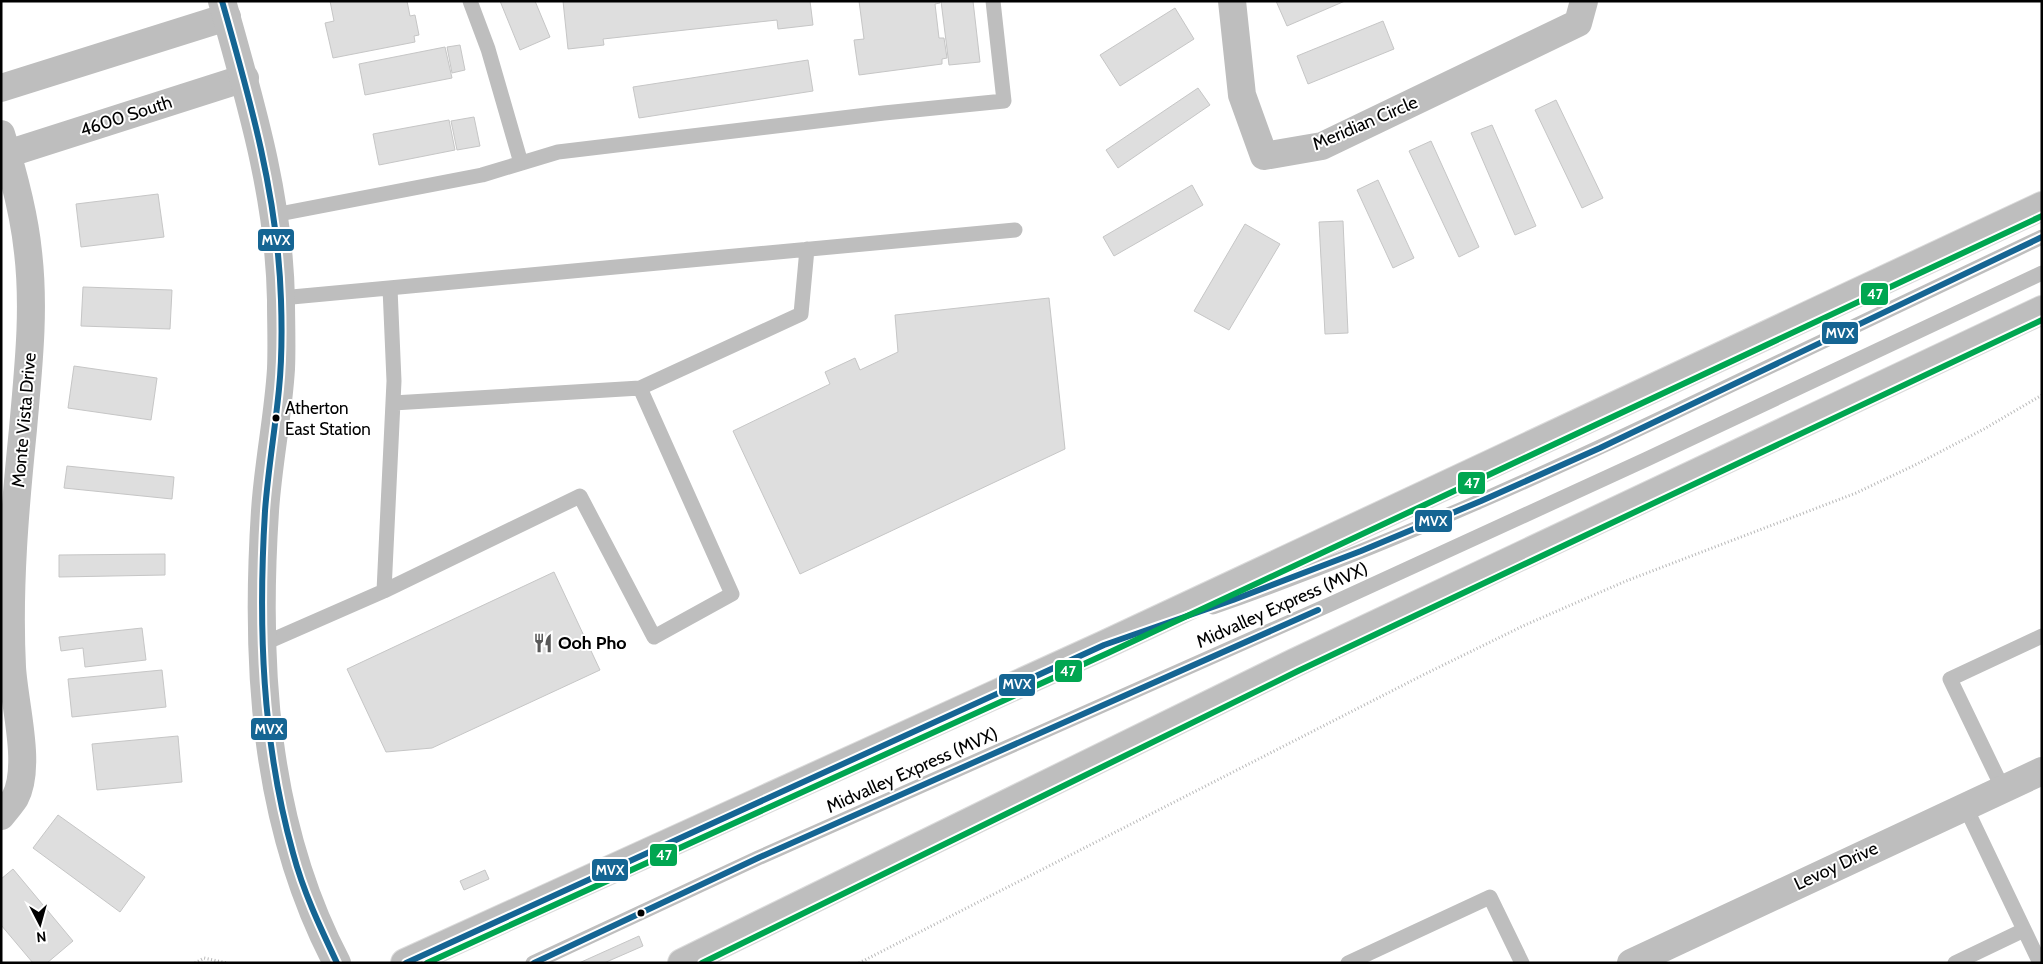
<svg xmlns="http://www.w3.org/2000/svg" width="2043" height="964" viewBox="0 0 2043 964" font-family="Cabin,sans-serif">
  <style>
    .building { fill: #dedede; stroke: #c6c6c6 }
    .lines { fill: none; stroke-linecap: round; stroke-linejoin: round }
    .primary-casing { stroke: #dbdbdb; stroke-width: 30 }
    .path { stroke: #b9b9b9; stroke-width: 3; stroke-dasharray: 1 2.5; stroke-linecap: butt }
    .service { stroke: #bebebe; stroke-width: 15 }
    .minor { stroke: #bebebe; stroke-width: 28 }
    .tertiary { stroke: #bebebe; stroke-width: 28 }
    .primary { stroke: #bebebe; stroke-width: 28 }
    .bus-1-casing { stroke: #fff; stroke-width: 10 }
    .bus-2-casing { stroke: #fff; stroke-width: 10 }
    .bus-1 { stroke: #156593; stroke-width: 6 }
    .bus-2 { stroke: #00a651; stroke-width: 6 }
    .bus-dot { fill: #000; stroke: #fff; stroke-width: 2 }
    .labels { text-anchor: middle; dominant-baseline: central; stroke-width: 4; stroke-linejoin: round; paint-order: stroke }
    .bus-label { font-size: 17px; fill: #000; stroke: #fff; text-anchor: start }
    .street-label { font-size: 18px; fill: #000; stroke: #fff }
    .poi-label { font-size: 18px; font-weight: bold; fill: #000; stroke: #fff; text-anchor: start }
    .line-badge { stroke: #fff; stroke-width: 2 }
    .badge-label { font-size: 14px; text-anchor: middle; font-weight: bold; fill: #fff }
  </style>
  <rect width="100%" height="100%" fill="#fff"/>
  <path class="building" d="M330 1H407L410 16 415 15 419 35 414 36 415 42 333 58 325 23 334 21Z
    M500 1H535L550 37 520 50Z
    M563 1H810L813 25 778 29 777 20 603 39 604 45 568 49Z
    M859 1H940V3L935 4 939 38H944L947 58 942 59V64L859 75 854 40 864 39Z
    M941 1H973L980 62 949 65Z
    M1276 1H1345L1287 26Z
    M1175 8 1194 39 1120 86 1100 55Z
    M1383 21 1394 49 1308 84 1297 56Z
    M460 45 465 70 452 73 447 47Z
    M445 47 452 78 365 95 359 64Z
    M808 60 813 91 639 118 633 87Z
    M1198 88 1210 105 1118 168 1106 150Z
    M1556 100 1603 198 1582 208 1535 110Z
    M474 117 480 146 457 150 451 121Z
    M449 120 455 150 379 165 373 134Z
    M1492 125 1536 226 1515 235 1471 133Z
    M1431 141 1479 247 1459 257 1409 151Z
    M1378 180 1414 258 1393 268 1357 190Z
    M1192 185 1203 205 1114 256 1103 237Z
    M158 194 164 237 81 247 76 204Z
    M1343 221 1348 333 1325 334 1319 222Z
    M1245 224 1280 244 1229 330 1194 311Z
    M83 287 172 290 170 329 81 326Z
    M1049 298 1065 449 800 574 733 431 830 384 825 372 855 358 860 370 898 352 895 315Z
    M74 366 157 378 151 420 68 408Z
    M67 466 174 477 172 499 64 488Z
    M165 554V575L59 577V555Z
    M554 572 600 670 432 748 386 752 347 669Z
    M142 628 146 660 85 667 83 648 61 651 59 637Z
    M162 670 166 707 72 717 68 679Z
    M178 736 182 782 97 790 92 744Z
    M58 815 145 877 120 912 33 848Z
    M13 869 73 941 47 963H33L1 925V879Z
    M485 870 489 879 464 890 460 881Z
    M639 936 643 946 604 963H579Z"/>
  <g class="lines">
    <defs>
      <path id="primary" d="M405 963 1104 645 2042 206
        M682 963 1294 663 2042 310"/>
    </defs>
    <use href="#primary" class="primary-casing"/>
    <path class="path" d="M195 963 204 958 227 963
      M859 963 1425 674 1525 625 1626 581 1856 493 1917 464 1984 429 2042 395"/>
    <path class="service" d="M470 1 488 49 521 163
      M274 215 482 175 558 152 884 113 1004 101 993 1
      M281 298 1015 230
      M640 388 801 314 807 249
      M384 591 580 496 654 637 732 594 640 388 393 403
      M1213 607C1391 545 1563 466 1733 384 1836 335 1939 286 2042 237
      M263 644 384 591 394 381 390 288
      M2003 789 1950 679 2042 636
      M1965 806 2040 963
      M533 963 758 858 1333 603 1647 459 2042 273
      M1348 963 1490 897 1522 963
      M1955 963 2024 930"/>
    <path class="minor" d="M1232 1 1242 95 1264 156 1322 146 1578 23 1584 1
      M1 88 227 17
      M1 134C13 172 24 212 28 252 35 311 28 371 23 429 15 508 8 588 12 667 14 704 32 766 15 798 11 804 6 810 1 816
      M7 154 245 78
      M1631 963 2042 771"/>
    <path class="tertiary" d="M222 1C250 101 279 195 281 300 281 323 282 346 281 369 278 417 268 464 265 511 255 665 264 824 337 963"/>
    <use href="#primary" class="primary"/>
    <defs>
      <path id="bus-1" d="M222 1C250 99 278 198 281 300 282 330 282 359 279 389 275 430 268 470 265 511 258 626 262 742 293 853 303 891 320 927 337 963
        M406 963 1104 645 1233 600 1361 551 1481 501 1600 448 2042 237
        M534 963 758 858 1318 610"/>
      <path id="bus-2" d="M427 963 1108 653 2042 216
        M702 963 1298 671 2042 320"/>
    </defs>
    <use href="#bus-1" class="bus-1-casing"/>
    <use href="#bus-2" class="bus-2-casing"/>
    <use href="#bus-1" class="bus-1"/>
    <use href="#bus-2" class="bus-2"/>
  </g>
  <defs>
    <symbol id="restaurant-bare" viewBox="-9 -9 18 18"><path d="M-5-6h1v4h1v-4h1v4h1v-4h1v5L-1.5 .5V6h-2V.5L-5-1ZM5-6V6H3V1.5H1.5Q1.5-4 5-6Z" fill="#595959" stroke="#fff" stroke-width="2.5" paint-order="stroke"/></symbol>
  </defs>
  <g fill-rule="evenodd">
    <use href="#restaurant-bare" x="529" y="629" width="28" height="28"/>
  </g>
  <g class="bus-dot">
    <circle cx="276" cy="418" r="4.5"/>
    <circle cx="641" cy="913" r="4.5"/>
  </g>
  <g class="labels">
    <g class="bus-label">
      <text x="285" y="408">Atherton<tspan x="285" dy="21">East Station</tspan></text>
    </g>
    <g class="street-label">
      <text transform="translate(126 116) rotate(-18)">4600 South</text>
      <text transform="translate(1365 123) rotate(-23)">Meridian Circle</text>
      <text transform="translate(24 420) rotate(-85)">Monte Vista Drive</text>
      <text transform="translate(1282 605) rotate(-24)">Midvalley Express (MVX)</text>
      <text transform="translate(912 770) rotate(-24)">Midvalley Express (MVX)</text>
      <text transform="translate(1836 866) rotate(-25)">Levoy Drive</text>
    </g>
    <g class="poi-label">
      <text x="558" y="643">Ooh Pho</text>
    </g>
  </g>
  <g class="line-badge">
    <rect x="257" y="228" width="38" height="24" rx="5" fill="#156593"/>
    <rect x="1860" y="282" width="29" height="24" rx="5" fill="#00a651"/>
    <rect x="1821" y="321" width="38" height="24" rx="5" fill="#156593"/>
    <rect x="1457" y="471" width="29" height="24" rx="5" fill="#00a651"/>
    <rect x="1414" y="509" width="39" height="24" rx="5" fill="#156593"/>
    <rect x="1054" y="659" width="29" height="24" rx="5" fill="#00a651"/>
    <rect x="998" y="673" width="38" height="24" rx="5" fill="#156593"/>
    <rect x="250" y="717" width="38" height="24" rx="5" fill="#156593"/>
    <rect x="649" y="843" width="29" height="24" rx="5" fill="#00a651"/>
    <rect x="591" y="858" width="38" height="24" rx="5" fill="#156593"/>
  </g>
  <g class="badge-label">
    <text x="276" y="245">MVX</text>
    <text x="1875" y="299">47</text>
    <text x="1840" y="338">MVX</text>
    <text x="1472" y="488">47</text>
    <text x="1433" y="526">MVX</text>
    <text x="1068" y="676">47</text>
    <text x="1017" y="689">MVX</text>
    <text x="269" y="734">MVX</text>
    <text x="664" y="860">47</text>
    <text x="610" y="875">MVX</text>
  </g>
  <rect width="2043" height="964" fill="none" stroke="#000000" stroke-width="5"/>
  <g transform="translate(40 924) rotate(174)" stroke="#ffffff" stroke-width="4" paint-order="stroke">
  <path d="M0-4L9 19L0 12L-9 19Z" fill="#000000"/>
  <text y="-8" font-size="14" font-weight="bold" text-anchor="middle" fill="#000000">N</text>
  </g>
</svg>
